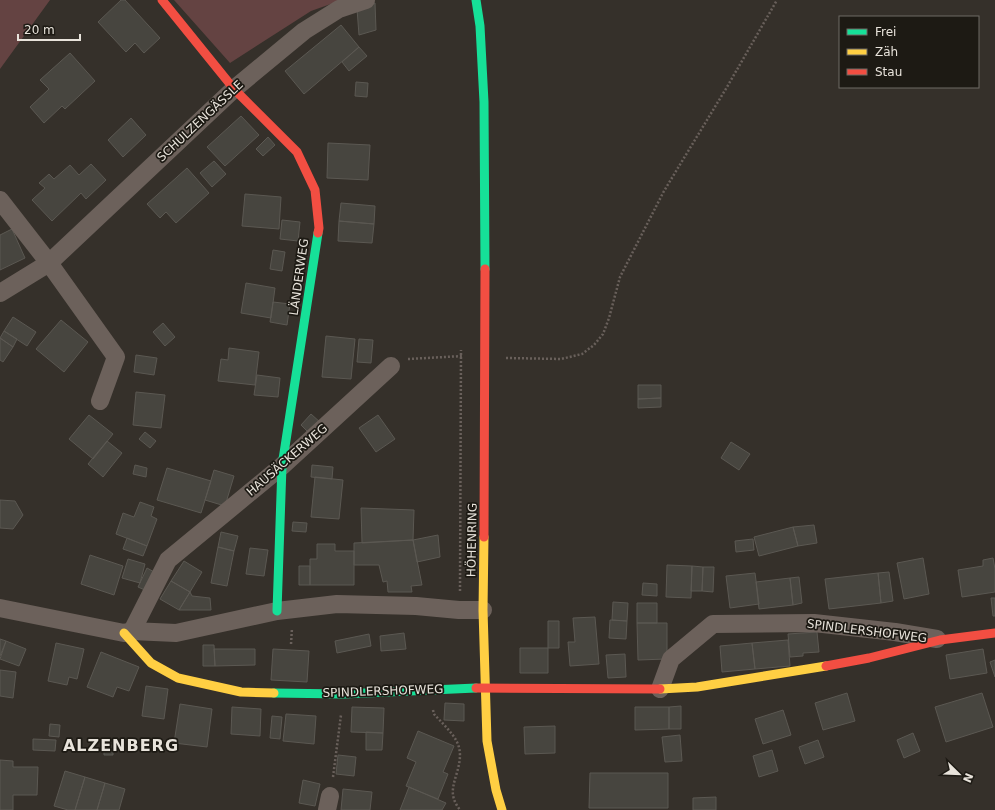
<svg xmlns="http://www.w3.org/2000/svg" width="995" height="810" viewBox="0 0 995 810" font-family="'DejaVu Sans',sans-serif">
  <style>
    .green { fill: #644342 }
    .building { fill: #47453f; stroke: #5b5852 }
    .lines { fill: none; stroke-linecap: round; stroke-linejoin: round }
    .path { stroke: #69605b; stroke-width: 2.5; stroke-dasharray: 2 2; stroke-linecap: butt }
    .street { stroke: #6c615b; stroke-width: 18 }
    .fast { stroke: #16e098; stroke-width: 9 }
    .slow { stroke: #ffcf43; stroke-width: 9 }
    .jam { stroke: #f24e42; stroke-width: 9 }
    .labels { text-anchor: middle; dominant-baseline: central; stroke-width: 3.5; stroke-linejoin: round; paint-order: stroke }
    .street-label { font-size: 12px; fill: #e8e3db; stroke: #1d1a14 }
    .district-label { font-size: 16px; font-weight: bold; letter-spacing: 1px; fill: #e8e3db; stroke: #1d1a14 }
  </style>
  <rect width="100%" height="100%" fill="#35302a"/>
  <path class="green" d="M0 0H50L0 69Z
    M174 0H342L311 11 230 63Z"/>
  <path class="building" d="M121 0H125L160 38 144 53 135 43 126 52 98 22Z
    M375 3 376 30 359 35 357 9Z
    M341 25 359 47 304 94 285 71Z
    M359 47 367 56 349 71 342 62Z
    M70 53 95 81 65 109 62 106 44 123 30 107 49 89 40 80Z
    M356 82 368 83 367 97 355 96Z
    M241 116 259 135 225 166 207 147Z
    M131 118 146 135 123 157 108 140Z
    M268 137 275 145 263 156 256 149Z
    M328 143 370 145 368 180 327 178Z
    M214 161 226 174 212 187 200 173Z
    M91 164 106 180 86 199 81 193 52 221 32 200 45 188 39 183 49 174 54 179 70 165 79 175Z
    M187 168 209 193 176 223 166 212 160 218 147 204Z
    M245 194 281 197 279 229 242 226Z
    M341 203 375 206 374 224 339 221Z
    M282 220 300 222 298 241 280 239Z
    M339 221 374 224 372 243 338 241Z
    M12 229 25 258 0 270V235Z
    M273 250 285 252 282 271 270 269Z
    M246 283 275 288 271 318 241 313Z
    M273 302 290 304 287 325 270 322Z
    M13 317 36 332 27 346 4 331Z
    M61 320 88 342 64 372 36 349Z
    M163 323 175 337 165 346 153 332Z
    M4 331 17 339 13 347 0 338Z
    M326 336 355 339 351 379 322 377Z
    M0 338 13 347 3 362 0 360Z
    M359 339 373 340 371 363 357 362Z
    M229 348 259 352 255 385 218 381 221 359 228 360Z
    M136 355 157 358 154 375 134 372Z
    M257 375 280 378 278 397 254 395Z
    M638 385H661V398L638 399Z
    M136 392 165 395 161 428 133 425Z
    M661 398V407L638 408V399Z
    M311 414 321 423 310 434 301 425Z
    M89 415 113 434 93 459 69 439Z
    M378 415 395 439 376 452 359 428Z
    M145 432 156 441 150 448 139 439Z
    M107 441 122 453 103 477 88 464Z
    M731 442 750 454 739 470 721 458Z
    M135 465 147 468 146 477 133 474Z
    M312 465 333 467 332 479 311 477Z
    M167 468 211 481 201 513 157 500Z
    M214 470 234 476 225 506 205 500Z
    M315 477 343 480 339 519 311 517Z
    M0 500 15 501 23 515 13 529 0 528Z
    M140 502 154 507 151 516 157 519 147 546 116 534 123 513 134 517Z
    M361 508 414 510 413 540 362 543Z
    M293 522 307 523 306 532 292 531Z
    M814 525 817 543 798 546 793 527Z
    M793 527 798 546 759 556 754 537Z
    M221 532 238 536 234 551 218 547Z
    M438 535 440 557 417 562 413 540Z
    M127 538 147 546 143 556 123 549Z
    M753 539 754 550 736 552 735 541Z
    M413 540 422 585 411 586 412 592H388L387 581 383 582 379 565H354V543Z
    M317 544H335V551H354V585H310V559H317Z
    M218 547 234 551 227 586 211 583Z
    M250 548 268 550 264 576 246 574Z
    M90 555 123 566 114 595 81 584Z
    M923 558 929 594 904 599 897 563Z
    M993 558 995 569V592L962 597 958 570 983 566V560Z
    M128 559 145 564 140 583 122 578Z
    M184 561 202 572 190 592 171 581Z
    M667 565 692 566 691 598 666 597Z
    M299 566H310V585H299Z
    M692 566 703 567 702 591H691Z
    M703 567H714L713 592 702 591Z
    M147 568 156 573 147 591 138 587Z
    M889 572 893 601 881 603 878 573Z
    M755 573 759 604 730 608 726 576Z
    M878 573 881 603 829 609 825 579Z
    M799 577 802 603 793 605 790 578Z
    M790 578 793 605 759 609 756 582Z
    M171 581 190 592 179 610 160 599Z
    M643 583 657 584V596L642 595Z
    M190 592 192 596 210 598 211 610H179Z
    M991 598H995V616H993Z
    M613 602 628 603 627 621 612 620Z
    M637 603H657V623H637Z
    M595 617 599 664 570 666 568 642H575L573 618Z
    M610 620 627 621 626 639 609 638Z
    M548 621H559V648H548Z
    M637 623H667V659L638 660Z
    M817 632 819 652 803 653V656L790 657 788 634Z
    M404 633 406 649 381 651 380 636Z
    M369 634 371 646 337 653 335 641Z
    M0 639 6 641 0 656Z
    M788 640 790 666 755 669 752 643Z
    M6 641 26 649 19 666 0 659Z
    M56 643 84 649 77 679 69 677 67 685 48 681Z
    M752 643 755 669 722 672 720 646Z
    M203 645H214L215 666H203Z
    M520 648H548V673H520Z
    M214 649H255V665L215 666Z
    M273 649 309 651 307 682 271 680Z
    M983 649 987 673 950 679 946 655Z
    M101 652 139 667 129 691 117 687 113 697 87 687Z
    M625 654 626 677 608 678 606 655Z
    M995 660V677L990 662Z
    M0 670 16 672 13 698 0 696Z
    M146 686 168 689 164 719 142 716Z
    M847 693 855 721 823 730 815 703Z
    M982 693 993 727 946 742 935 707Z
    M445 703 464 704V721L444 720Z
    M180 704 212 709 207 747 174 743Z
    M681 706V729H669V707Z
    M232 707 261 709 260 736 231 734Z
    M352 707 384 708 383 733 351 732Z
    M635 707H669V729L635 730Z
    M783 710 791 735 763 744 755 719Z
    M286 714 316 716 314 744 283 741Z
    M272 716 282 717 280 739 270 738Z
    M50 724 60 725 59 737 49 736Z
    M555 726V753L525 754 524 727Z
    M418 731 454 746 443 772 448 774 438 799 406 786 416 762 407 758Z
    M366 732 383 733 382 750H366Z
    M913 733 920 751 904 758 897 740Z
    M680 735 682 761 665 762 662 737Z
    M33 739 56 740 55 751 33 750Z
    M818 740 824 757 805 764 799 747Z
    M113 745V755H104V746Z
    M772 750 778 771 759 777 753 756Z
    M338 755 356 757 354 776 336 774Z
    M0 760 13 761V767H38L37 795H13V810H0Z
    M65 771 85 777 75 810H68L54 806Z
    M590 773H668V808H589Z
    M85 777 105 783 97 810H75Z
    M303 780 320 784 315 806 299 803Z
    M105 783 125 789 119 810H97Z
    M409 787 446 803 442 810H400Z
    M343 789 372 792 370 810H341Z
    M716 797V810H693V798Z"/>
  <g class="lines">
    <path class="path" d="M506 358 561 359 582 354 594 345 603 334 609 318 620 277 664 191 727 87 777 0
      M408 359 463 356
      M460 591 461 350
      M291 644 292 628
      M433 710 434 714C441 722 452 732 457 742 467 763 448 783 454 799 455 803 458 807 460 810
      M333 777 341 715"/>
    <path class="street" d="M0 200 49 263 116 357 100 401
      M0 293 49 263 234 89 304 31 339 9 366 0
      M0 608 124 633 132 631 176 633 277 611 337 604 416 606 459 610H483
      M132 631 168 560 282 466 391 366
      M660 689 671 659 713 624 814 623 895 632 937 639
      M327 810 330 796"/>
    <path class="fast" d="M476 0 480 26 484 102 485 269
      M277 611 282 466 318 233
      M274 693 343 694 476 688"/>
    <path class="slow" d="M484 537 483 610 487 741 496 790 502 810
      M124 633 151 663 178 678 241 692 274 693
      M660 689 697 687 826 666"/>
    <path class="jam" d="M162 0 234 89 297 152 315 190 319 228 318 233
      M484 537 485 269
      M826 666 869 658 940 640 995 633
      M476 688 660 689"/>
  </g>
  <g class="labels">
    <g class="street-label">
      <text transform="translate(200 121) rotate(-43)">SCHULZENGÄSSLE</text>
      <text transform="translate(299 277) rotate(-82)">LÄNDERWEG</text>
      <text transform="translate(287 460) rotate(-41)">HAUSÄCKERWEG</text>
      <text transform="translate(472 540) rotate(-89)">HÖHENRING</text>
      <text transform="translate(867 631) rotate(7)">SPINDLERSHOFWEG</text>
      <text transform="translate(383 691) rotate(-2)">SPINDLERSHOFWEG</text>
    </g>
    <g class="district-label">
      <text x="121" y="745">ALZENBERG</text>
    </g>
  </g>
  <rect x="839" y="16" width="140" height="72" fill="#1d1a14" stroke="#6e6a64"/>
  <rect x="847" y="29" width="20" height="6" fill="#16e098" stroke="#6e6a64"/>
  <text x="875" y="36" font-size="12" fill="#e8e3db">Frei</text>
  <rect x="847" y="49" width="20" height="6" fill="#ffcf43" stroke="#6e6a64"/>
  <text x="875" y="56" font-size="12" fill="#e8e3db">Zäh</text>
  <rect x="847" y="69" width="20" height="6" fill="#f24e42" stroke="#6e6a64"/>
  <text x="875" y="76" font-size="12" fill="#e8e3db">Stau</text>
  <g transform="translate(959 774) rotate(113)" stroke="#1d1a14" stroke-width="3" paint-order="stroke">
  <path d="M0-3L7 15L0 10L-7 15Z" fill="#e8e3db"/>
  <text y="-6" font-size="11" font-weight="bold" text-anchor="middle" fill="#e8e3db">N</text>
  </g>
  <path d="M18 34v6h62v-6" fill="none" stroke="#e8e3db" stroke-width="2"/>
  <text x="24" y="34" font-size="12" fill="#e8e3db" stroke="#1d1a14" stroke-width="3" paint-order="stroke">20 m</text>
</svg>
